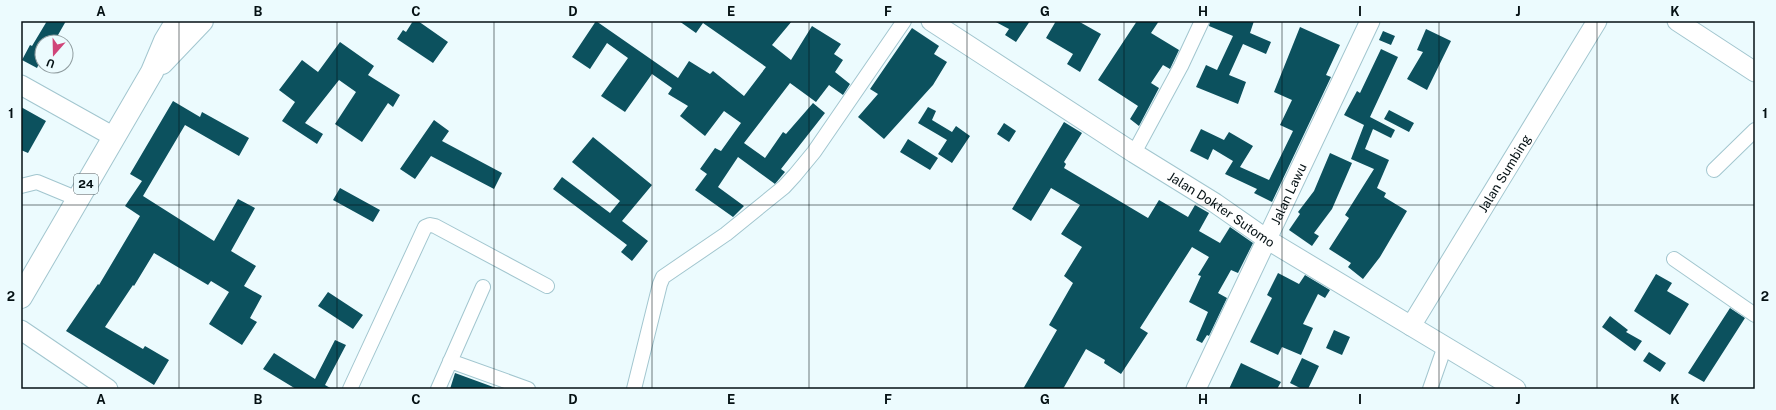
<svg xmlns="http://www.w3.org/2000/svg" width="1776" height="410" viewBox="0 0 1776 410" font-family="'Public Sans',sans-serif">
  <style>
    .building { fill: #0c515e }
    .lines { fill: none; stroke-linecap: round; stroke-linejoin: round }
    .street-casing { stroke: #a2c6cf; stroke-width: 16 }
    .secondary-casing { stroke: #a2c6cf; stroke-width: 21 }
    .highway-casing { stroke: #a2c6cf; stroke-width: 24 }
    .street { stroke: #fff; stroke-width: 14 }
    .secondary { stroke: #fff; stroke-width: 19 }
    .highway { stroke: #fff; stroke-width: 22 }
    .grid { fill: none; stroke: #051114; stroke-width: 1; stroke-opacity: 0.55 }
    .labels { text-anchor: middle; dominant-baseline: central; stroke-width: 4; stroke-linejoin: round; paint-order: stroke }
    .shield { fill: #ecfbfe; stroke: #4a575a; stroke-width: 1 }
    .shield-label { font-size: 12px; font-weight: bold; fill: #051114 }
    .street-label { font-size: 13px; fill: #051114; stroke: #ecfbfe }
    .neatline { fill: none; stroke: #051114; stroke-width: 1.5 }
    .grid-label { font-size: 13px; text-anchor: middle; font-weight: bold; fill: #051114 }
  </style>
  <rect width="100%" height="100%" fill="#ecfbfe"/>
  <path class="building" d="M47 21H66L54 42H42V57L37 68 22 60 30 45 32 46Z
    M413 21H418L448 42 433 63 397 39 403 30 406 32Z
    M596 21 678 78 689 61 710 74 713 71 744 96 766 67 703 23 696 33 679 21H792L772 45 791 60 812 26 841 44 834 54 843 60 835 72 850 84 843 95 829 85 816 102 790 83 744 143 765 158 783 132 786 134 813 103 825 113 781 169 785 172 775 184 738 157 718 187 744 206 733 217 695 190 707 174 700 169 715 148 721 151 741 123 724 111 705 136 680 116 688 106 668 94 672 88 652 74 625 112 601 96 628 58 607 43 590 69 572 57Z
    M994 21H1030L1016 42 1005 35 1009 29Z
    M1056 21H1078L1101 34 1080 72 1067 64 1073 54 1046 38Z
    M1137 21H1159L1151 33 1179 50 1170 69 1163 65 1151 83 1159 88 1139 126 1130 119 1138 106 1098 80Z
    M1210 21H1254L1250 33 1271 42 1266 54 1243 44 1229 75 1246 82 1238 104 1196 87 1206 65 1217 70 1233 36 1209 26Z
    M1300 27 1340 45 1326 75 1331 77 1272 202 1254 193 1257 189 1225 174 1233 161 1213 149 1208 160 1190 151 1201 129 1224 140 1229 132 1253 146 1240 167 1269 180 1293 131 1280 125 1292 100 1274 92Z
    M912 28 939 46 934 54 947 62 933 85 884 139 858 117 878 94 870 89Z
    M1426 29 1451 41 1427 90 1407 79 1423 52 1417 50Z
    M1383 31 1395 36 1391 45 1379 40Z
    M340 42 374 66 368 75 400 95 393 107 388 103 362 142 335 124 356 92 339 80 305 123 323 134 317 144 282 121 295 102 279 90 302 60 318 72Z
    M1381 49 1398 57 1370 117 1395 130 1391 138 1373 129 1365 149 1389 160 1377 188 1386 193 1384 197 1407 211 1380 257 1363 279 1348 267 1351 263 1329 249 1349 218 1345 215 1374 169 1351 159 1364 125 1344 115 1357 91 1360 93Z
    M173 101 200 117 202 112 249 138 239 156 185 125 143 196 214 241 238 199 255 208 231 251 256 266 244 286 262 296 250 318 257 322 242 345 209 324 229 292 211 281 208 285 154 253 134 286 133 285 105 327 143 349 145 346 169 360 154 385 66 331 98 284 99 285 140 216 125 206 142 181 130 174Z
    M21 107 46 121 28 153 21 150Z
    M928 107 936 111 932 120 952 132 956 126 970 136 952 163 938 154 947 140 918 123Z
    M1389 110 1414 123 1409 132 1384 119Z
    M434 120 449 131 442 141 502 173 494 189 431 156 415 179 400 169Z
    M1064 122 1082 133 1064 162 1066 164 1064 168 1148 218 1159 200 1188 217 1195 205 1209 213 1199 231 1220 243 1230 227 1253 243 1238 273 1231 270 1218 293 1227 298 1209 336 1207 335 1202 343 1196 340 1208 312 1189 302 1201 276 1198 275 1209 257 1192 247 1140 328 1148 333 1121 374 1104 363 1105 360 1086 349 1063 389H1023L1057 330 1049 325 1073 283 1064 276 1082 247 1061 234 1080 205 1051 188 1031 221 1012 209Z
    M1004 123 1016 131 1009 142 997 134Z
    M593 137 652 185 622 221 648 241 632 261 621 252 627 245 553 189 562 177 610 213 620 201 572 162Z
    M908 139 938 158 930 170 900 152Z
    M1330 153 1352 163 1332 209 1314 233 1319 236 1312 246 1289 230 1300 214 1298 212 1314 191Z
    M340 188 380 210 373 222 333 200Z
    M1278 273 1299 284 1305 275 1330 290 1325 298 1318 294 1303 324 1313 328 1301 355 1282 347 1278 355 1250 342 1272 298 1267 295Z
    M1656 274 1672 283 1667 291 1689 304 1670 335 1634 311Z
    M328 292 363 315 353 329 318 306Z
    M1730 308 1745 318 1704 382 1688 373Z
    M1610 316 1628 330 1626 332 1642 341 1635 351 1602 327Z
    M1334 330 1350 337 1342 355 1326 348Z
    M335 340 346 345 325 385 332 389H296L263 369 274 353 315 379Z
    M1649 352 1666 363 1660 372 1643 361Z
    M1302 358 1319 366 1308 389H1302L1290 383Z
    M1241 363 1281 382 1277 389H1229Z
    M455 373 496 388V389H450Z"/>
  <g class="lines">
    <defs>
      <path id="street" d="M1134 153 1181 66 1202 21
        M1714 170 1755 130
        M21 186 37 182 78 199
        M1674 259 1755 315
        M450 361 528 389
        M350 389 425 227 430 225 435 226 547 286
        M438 389 483 287
        M634 389 660 284 663 277 726 234 784 187 795 175 814 152 904 21
        M1430 389 1445 346"/>
      <g id="secondary">
        <path id="s1" d="M931 21 1134 153 1215 203 1268 240 1516 389"/>
        <path d="M1677 21 1755 72"/>
        <path d="M21 85 114 137"/>
        <path id="s2" d="M1411 326 1597 21"/>
        <path d="M21 330 108 389"/>
        <path id="s3" d="M1196 389 1370 21"/>
      </g>
      <path id="highway" d="M162 63 202 21
        M21 297 152 72 165 41 177 21"/>
    </defs>
    <use href="#street" class="street-casing"/>
    <use href="#secondary" class="secondary-casing"/>
    <use href="#highway" class="highway-casing"/>
    <use href="#street" class="street"/>
    <use href="#secondary" class="secondary"/>
    <use href="#highway" class="highway"/>
  </g>
  <path class="grid" d="M179 21V389M337 21V389M494 21V389M652 21V389M809 21V389M967 21V389M1124 21V389M1282 21V389M1439 21V389M1597 21V389M21 205H1755"/>
  <g class="labels">
    <rect class="shield" x="74" y="174" width="24" height="20" rx="3"/>
    <g class="shield-label">
      <text x="86" y="184">24</text>
    </g>
    <g class="street-label">
      <text stroke="none"><textPath href="#s2" startOffset="179">Jalan Sumbing</textPath></text>
      <text stroke="none"><textPath href="#s3" startOffset="216">Jalan Lawu</textPath></text>
      <text stroke="none"><textPath href="#s1" startOffset="346">Jalan Dokter Sutomo</textPath></text>
    </g>
  </g>
  <rect width="1776" height="410" fill="none" stroke="#ecfbfe" stroke-width="44"/>
  <g transform="translate(54 54) rotate(200)"><circle r="19" fill="#ecfbfe" stroke="#909da0"/>
  <path d="M0-3L7 15L0 10L-7 15Z" fill="#d04579"/>
  <text y="-6" font-size="11" font-weight="bold" text-anchor="middle" fill="#051114">U</text>
  </g>
  <rect x="22" y="22" width="1732" height="366" class="neatline"/>
  <g class="grid-label">
    <text x="101" y="16">A</text>
    <text x="258" y="16">B</text>
    <text x="416" y="16">C</text>
    <text x="573" y="16">D</text>
    <text x="731" y="16">E</text>
    <text x="888" y="16">F</text>
    <text x="1045" y="16">G</text>
    <text x="1203" y="16">H</text>
    <text x="1360" y="16">I</text>
    <text x="1518" y="16">J</text>
    <text x="1675" y="16">K</text>
    <text x="11" y="118">1</text>
    <text x="1765" y="118">1</text>
    <text x="11" y="301">2</text>
    <text x="1765" y="301">2</text>
    <text x="101" y="404">A</text>
    <text x="258" y="404">B</text>
    <text x="416" y="404">C</text>
    <text x="573" y="404">D</text>
    <text x="731" y="404">E</text>
    <text x="888" y="404">F</text>
    <text x="1045" y="404">G</text>
    <text x="1203" y="404">H</text>
    <text x="1360" y="404">I</text>
    <text x="1518" y="404">J</text>
    <text x="1675" y="404">K</text>
  </g>
</svg>
